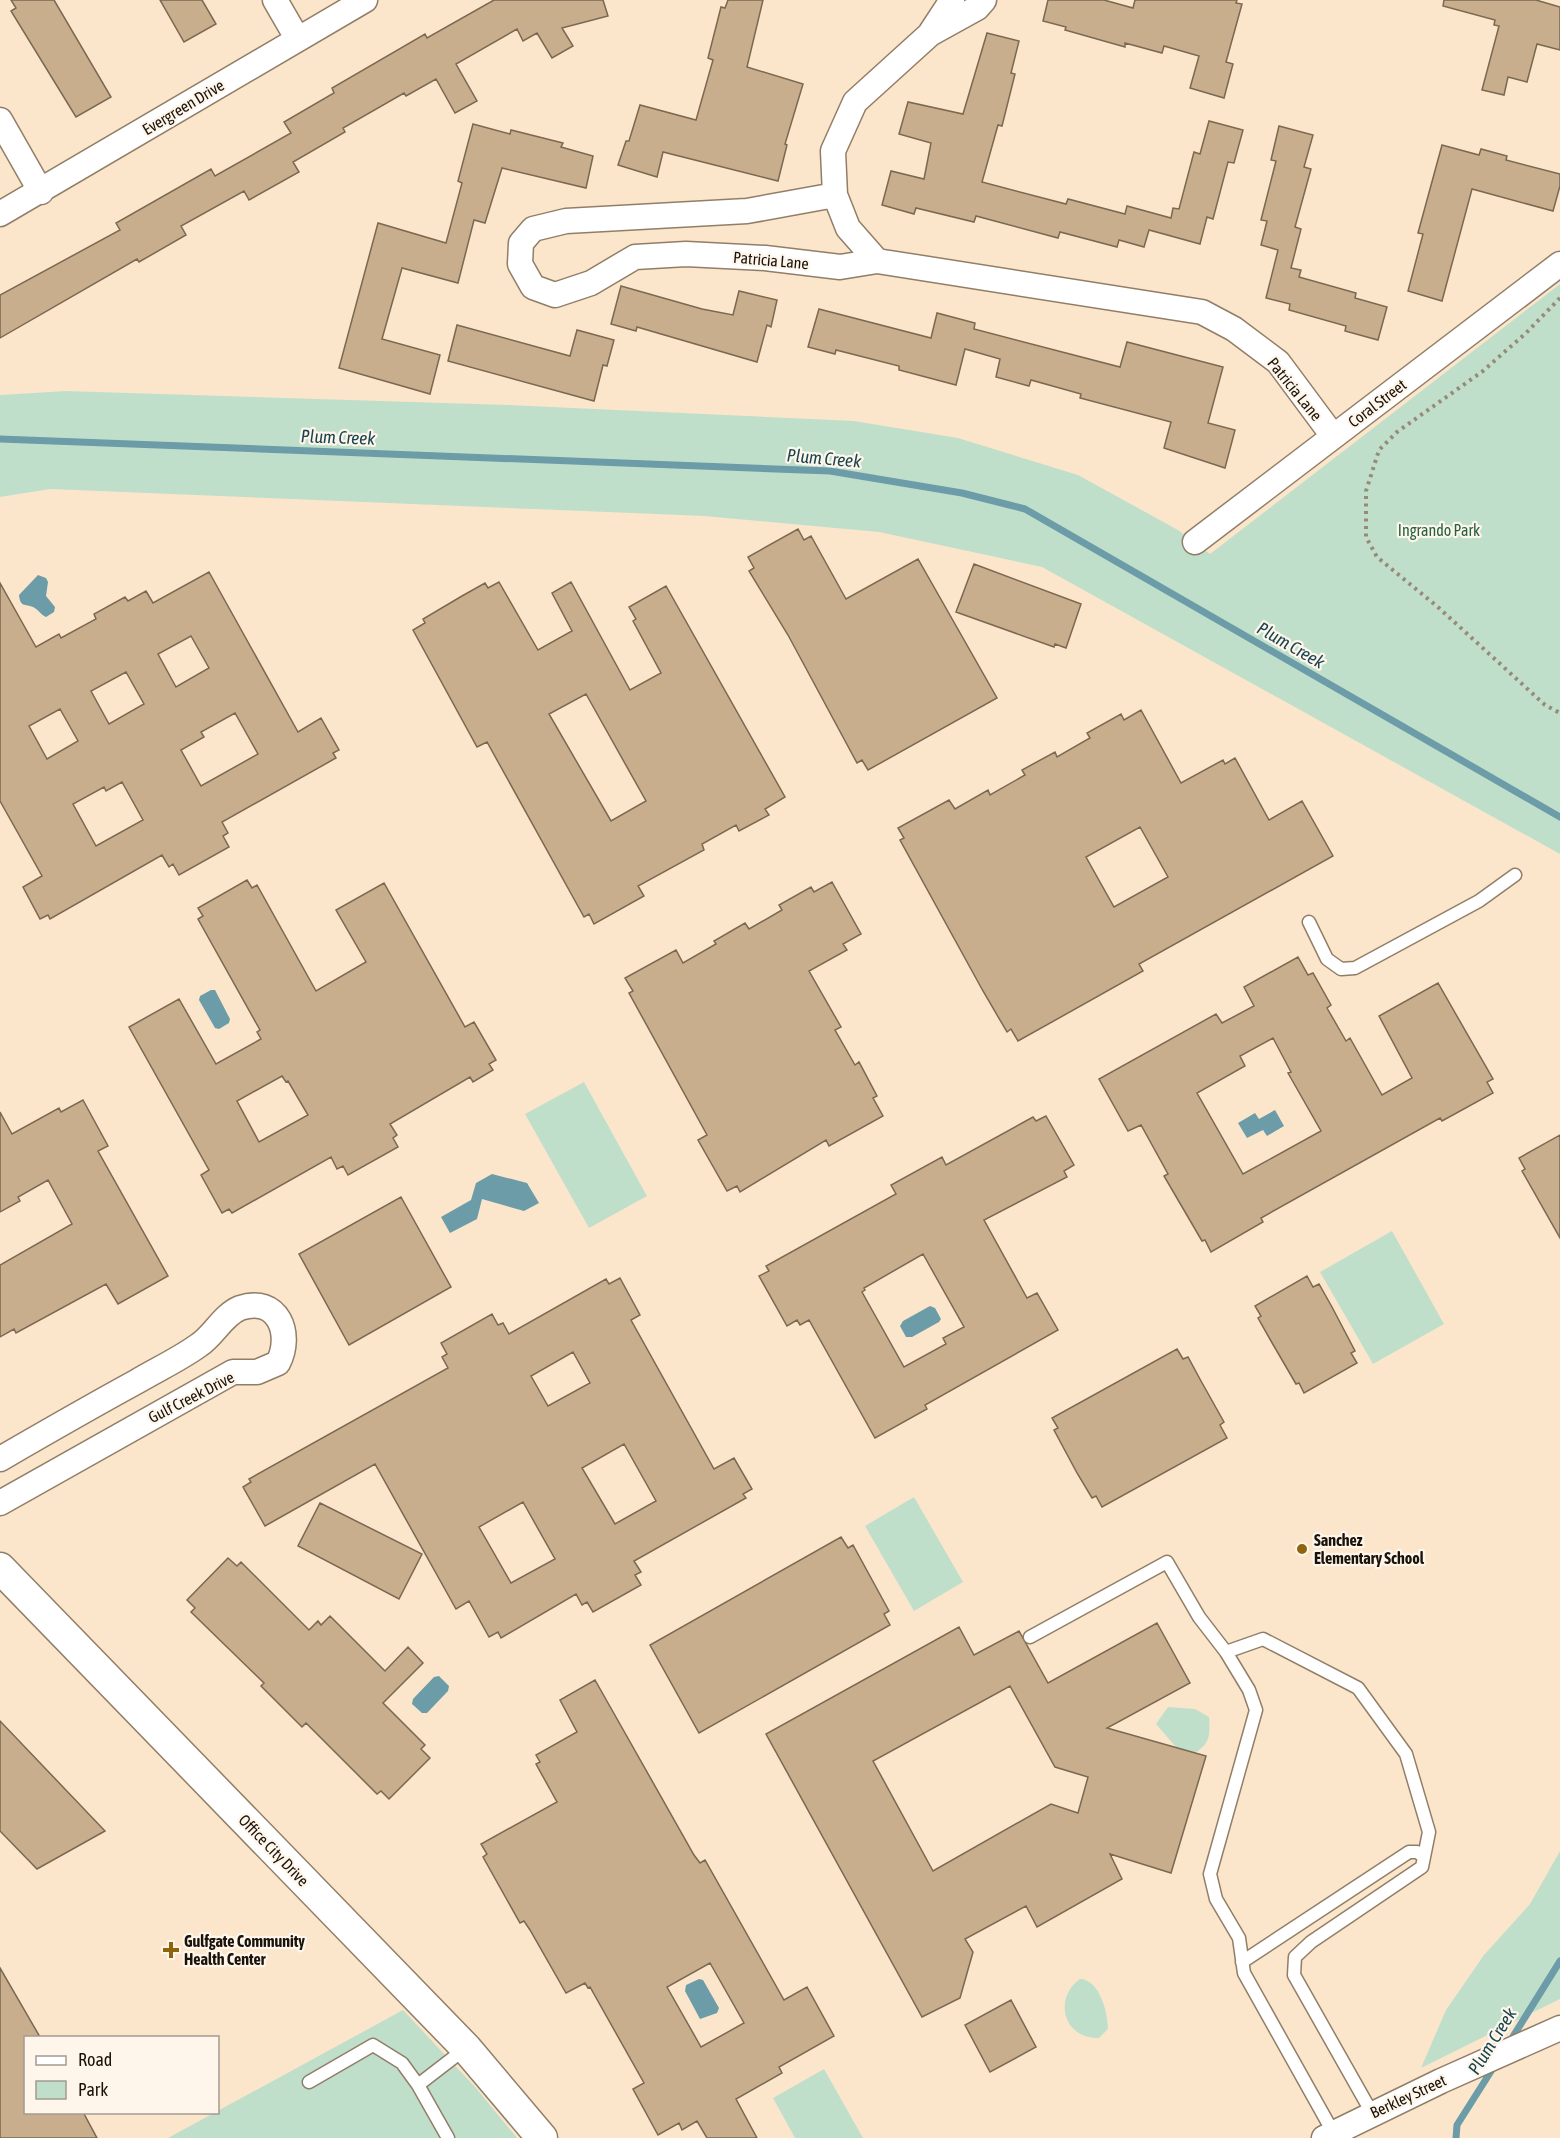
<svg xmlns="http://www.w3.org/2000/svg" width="1560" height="2138" viewBox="0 0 1560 2138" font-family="'Asap Condensed',sans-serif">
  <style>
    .green { fill: #c0dfcb }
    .water { fill: #6b9ca8 }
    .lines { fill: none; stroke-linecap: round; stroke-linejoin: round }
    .stream { stroke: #6b9ca8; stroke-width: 7 }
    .building { fill: #c8ae8c; stroke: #7a6851; stroke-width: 1.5; fill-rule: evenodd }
    .service-casing { stroke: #917e67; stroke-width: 15 }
    .minor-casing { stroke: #917e67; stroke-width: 27 }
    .tertiary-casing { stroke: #917e67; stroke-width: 33 }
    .path { stroke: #998a78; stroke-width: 4; stroke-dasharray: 3 4.5; stroke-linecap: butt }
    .service { stroke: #fff; stroke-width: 12 }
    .minor { stroke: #fff; stroke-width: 24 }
    .tertiary { stroke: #fff; stroke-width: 30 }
    .poi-dot { fill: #8f640b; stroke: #fef5eb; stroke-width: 2 }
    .labels { text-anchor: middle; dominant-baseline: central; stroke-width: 4.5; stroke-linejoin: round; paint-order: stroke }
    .street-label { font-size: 16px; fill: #1a130a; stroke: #fef5eb }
    .park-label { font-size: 16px; fill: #226240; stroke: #fef5eb }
    .poi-label { font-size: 16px; font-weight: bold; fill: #1a130a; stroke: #fef5eb; text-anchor: start }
    .water-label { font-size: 18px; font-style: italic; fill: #18454f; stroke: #fef5eb }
  </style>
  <rect width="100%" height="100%" fill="#fbe6cc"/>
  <path class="green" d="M1560 284V854L1042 567 879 532 704 516 50 489 0 497V395L66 391 508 405 854 421 958 438 1078 475 1178 530 1210 554Z
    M584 1082 647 1196 589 1228 525 1114Z
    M1392 1231 1444 1324 1373 1364 1320 1272Z
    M914 1497 963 1582 914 1611 865 1526Z
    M1168 1707 1195 1709 1209 1717C1210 1734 1211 1743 1195 1753L1176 1747 1156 1724Z
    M1560 1851V1999L1421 2068 1446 2010 1484 1955 1530 1904Z
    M1080 1979C1099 1979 1108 2012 1108 2029L1099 2038C1063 2039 1053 1998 1080 1979Z
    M403 2010 476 2088 517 2138H168Z
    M824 2069 863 2138H795L773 2098Z"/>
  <path class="water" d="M38 575 46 578 48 582 46 596 55 607 54 612 46 617C41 615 38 609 33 607 25 604 20 607 19 595Z
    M211 990H215L230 1019 229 1023 219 1029 215 1028 199 1000 200 996Z
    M1275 1110 1284 1126 1267 1136 1263 1130 1247 1138 1238 1123 1255 1113 1259 1119Z
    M492 1174 527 1183 539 1203 524 1211 482 1199 477 1219 450 1233 441 1217 471 1200 476 1183Z
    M930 1306 935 1308 941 1319 939 1322 912 1337H906L900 1326 903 1321Z
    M439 1676 449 1686 448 1691 427 1713H422L412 1704 413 1699 434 1677Z
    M699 1979 703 1980 719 2008 717 2013 700 2019 685 1991 686 1985Z"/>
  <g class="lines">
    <path class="stream" d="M0 439 830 471 962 493 1025 509 1560 817
      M1509 2043 1560 1961
      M1456 2138 1457 2125 1495 2065"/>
  </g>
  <path class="building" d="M11 0H54L111 97 76 117 11 11 16 8Z
    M160 0H202L216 24 184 42Z
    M494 0H603L608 16 562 28 573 46 552 58 537 33 523 41 517 29 456 64 477 101 455 113 436 79 406 96 404 93 343 128 345 132 293 162 299 172 249 200 244 191 181 226 186 235 139 262 137 259 0 338V295L120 230 116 223 211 169 215 176 291 133 284 122 334 93 332 88 425 34 427 38Z
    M728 0H763L747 67 803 84 785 144 787 145 778 181 663 152 657 177 618 165 626 141H629L640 105 696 120 713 60 708 58 721 7 725 8Z
    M1048 0H1104L1133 8 1135 0H1237L1236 3 1242 4 1226 62 1233 64 1224 98 1190 88 1199 56 1164 46 1162 53 1125 43V47L1065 30 1066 27 1043 21Z
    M1444 0H1536L1560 7V50L1537 44 1527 82 1508 77 1504 95 1482 90 1499 26 1494 25 1495 20 1443 6Z
    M987 33 1019 41 1011 73 1015 74 1002 126 998 125 982 182 1066 204 1068 199 1125 214 1127 206 1171 218 1173 208 1179 209 1194 152 1200 154 1209 121 1243 130 1234 163 1228 162 1213 219 1207 217 1200 244 1149 230 1144 247 1119 240 1117 247 1060 232 1058 238 976 216 974 222 916 208 914 214 882 205 891 171 924 179 931 143 899 134 908 102 963 114Z
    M473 124 510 134 511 130 563 143 561 147 593 156 586 188 502 168 485 223 474 220 458 283 402 268 382 339 440 355 430 394 339 368 378 223 446 243 462 183 458 181Z
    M1279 126 1313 135 1304 167 1311 169 1295 227 1301 229 1291 268 1301 270 1299 277 1356 293 1355 298 1387 307 1378 340 1345 331 1346 326 1289 310 1290 304 1266 298 1278 250 1261 245 1267 221 1261 220 1276 161 1271 160Z
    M1442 145 1479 155 1481 149 1507 156 1506 160 1560 174V186L1553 211 1472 189 1442 301 1408 291 1423 234 1418 233Z
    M621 286 702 309 733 315 739 291 777 300 771 327 767 325 757 362 637 327 636 331 611 324Z
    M819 309 931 338 937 313 975 323 974 329 1120 367 1127 342 1223 367 1208 423 1235 430 1225 468 1164 448 1171 422 1080 398 1081 394 1031 380 1029 386 996 377 1000 359 965 349 956 385 899 370V366L836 350 835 354 808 347Z
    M457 325 570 356 577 330 614 340 607 366 603 365 594 401 448 361Z
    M798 529 804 540 811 536 846 599 918 559 997 698 868 770 862 760 857 763 788 635 749 571 754 568 748 557Z
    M974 564 1081 604 1066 648 1055 644 1054 647 956 612Z
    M209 572 298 732 321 718 339 750 333 753 336 758 222 822 228 833 223 836 229 847 179 875 173 864 169 867 162 855 50 919 48 915 40 919 23 887 42 876 0 801V583L36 647 59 634 61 638 96 619 94 614 125 597 128 601 146 591 153 603ZM191 636 209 668 176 687 158 654ZM126 672 144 704 109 724 91 691ZM60 709 78 741 47 759 29 726ZM235 713 258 754 201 786 181 750 204 737 201 732ZM122 782 143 820 96 846 73 804 104 787 106 791Z
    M499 582 538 650 572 631 552 593 571 582 630 690 661 673 633 621 636 619 629 607 666 586 785 797 765 809 769 815 739 831 736 825 702 844 704 850 638 886 644 896 594 924 589 914 584 917 487 742 477 747 413 630 425 623 423 619 462 596 485 583 488 588ZM586 694 646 801 611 821 549 714Z
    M1141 710 1181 783 1223 760 1225 764 1235 758 1269 820 1302 801 1333 856 1139 964 1143 971 1018 1041 1011 1029 1007 1032 983 991 900 840 904 838 898 828 949 800 955 809 988 790 990 795 1025 775 1022 770 1055 752 1057 757 1090 738 1087 733 1121 714 1124 720ZM1140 827 1168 877 1114 907 1086 857Z
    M247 880 252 888 257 885 316 991 366 962 336 910 384 883 465 1027 474 1022 496 1060 489 1064 493 1070 473 1082 470 1077 390 1124 397 1135 393 1138 398 1147 348 1175 343 1166 337 1169 331 1157 232 1213 229 1209 222 1213 201 1175 209 1170 129 1027 179 999 216 1064 261 1039 257 1032 260 1030 198 919 203 916 198 908ZM282 1076 286 1082 288 1081 308 1115 259 1142 237 1101Z
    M832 882 861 934 843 944 847 950 809 971 841 1027 835 1030 855 1065 859 1062 877 1096 873 1098 883 1116 829 1146 826 1140 740 1192 737 1186 727 1191 698 1140 707 1135 629 993 633 991 625 978 676 950 683 963 716 944 714 941 745 923 749 929 782 910 779 905 811 887 814 892Z
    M1298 957 1308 975 1313 973 1331 1005 1327 1008 1346 1041 1350 1038 1382 1095 1412 1078 1379 1016 1438 983 1493 1079 1487 1082 1493 1093 1442 1121 1440 1118 1261 1218 1263 1222 1211 1252 1205 1240 1202 1241 1164 1176 1168 1174 1141 1125 1128 1131 1099 1079 1216 1014 1222 1023 1254 1006 1244 987ZM1273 1038 1291 1072 1288 1073 1321 1131 1243 1174 1197 1093 1245 1066 1240 1056Z
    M83 1100 108 1146 98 1151 168 1276 118 1304 106 1284 16 1333 14 1329 0 1337V1265L72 1224 48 1180 18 1197 20 1201 0 1212V1112L12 1134 59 1108 61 1112Z
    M1046 1116 1074 1165 1064 1171 1067 1177 984 1220 1027 1298 1037 1293 1058 1330 925 1405 927 1409 875 1438 809 1320 800 1325 797 1320 787 1326 759 1276 769 1271 766 1266 896 1194 891 1185 942 1157 946 1165 1033 1117 1036 1121ZM923 1254 964 1327 943 1338 946 1344 904 1367 862 1292 865 1290 864 1288Z
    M1560 1135V1238L1522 1171 1525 1169 1519 1158Z
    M401 1197 451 1287 349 1345 299 1254Z
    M1307 1276 1313 1287 1319 1284 1332 1307 1355 1351 1351 1353 1357 1363 1304 1393 1299 1383 1296 1384 1271 1341 1258 1318 1261 1316 1255 1306Z
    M620 1278 640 1315 631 1320 714 1469 734 1458 752 1489 743 1494 746 1498 634 1561 641 1572 635 1575 641 1585 593 1612 587 1602 582 1605 576 1594 501 1638 498 1632 489 1637 469 1601 456 1609 375 1464 265 1526 243 1487 251 1482 249 1479 448 1368 442 1357 447 1354 441 1343 492 1314 498 1325 503 1323 509 1334 606 1279 609 1284ZM573 1352 590 1383 548 1406 531 1376ZM624 1444 656 1501 615 1524 582 1468ZM523 1502 555 1559 511 1583 479 1527Z
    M1177 1349 1183 1359 1188 1357 1201 1381 1224 1422 1220 1425 1227 1438 1102 1507 1096 1496 1092 1498 1077 1473 1054 1430 1058 1428 1052 1418Z
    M320 1503 422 1554 399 1599 298 1546Z
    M841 1537 848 1548 853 1545 889 1611 884 1614 890 1625 699 1733 650 1645Z
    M228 1558 237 1566 241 1562 309 1630 318 1621 321 1625 330 1616 385 1671 408 1647 423 1663 383 1703 425 1745 421 1749 430 1758 389 1799 381 1791 377 1794 306 1723 302 1727 261 1686 264 1683 191 1612 195 1608 187 1600Z
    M1157 1623 1190 1683 1107 1728 1206 1756 1171 1873 1110 1854 1122 1879 1037 1927 1026 1906 965 1939 973 1952 960 1998 922 2017 766 1734 959 1627 974 1655 1019 1631 1048 1683ZM1010 1686 1055 1767 1088 1777 1078 1813 1051 1804 933 1871 873 1761Z
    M595 1680 694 1855 700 1863 705 1860 784 2000 807 1987 834 2036 779 2067 782 2073 736 2099 757 2138H707L697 2121 682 2130 679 2123 658 2135 633 2089 644 2083 590 1987 588 1988 585 1983 566 1993 530 1930 524 1921 520 1923 483 1857 487 1854 481 1844 557 1802 536 1764 540 1762 536 1755 577 1732 560 1700ZM710 1963 744 2023 701 2047 667 1987Z
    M0 1721 105 1831 37 1869 0 1831Z
    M0 1968 40 2037H26V2112H83L97 2138H0Z
    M1011 2000 1036 2047 990 2072 965 2025Z"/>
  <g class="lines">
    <defs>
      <path id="service" d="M1309 922 1327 959 1341 969 1355 968 1479 901 1515 875
        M1030 1637 1167 1562 1199 1617 1226 1652 1263 1639 1358 1688 1406 1754 1429 1832 1422 1867 1311 1942 1295 1957 1294 1975 1372 2113
        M1226 1652 1249 1690 1256 1710 1210 1874 1216 1899 1239 1938 1244 1973 1333 2132
        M1242 1962 1409 1852H1417L1423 1856
        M309 2082 373 2045 402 2063 418 2085
        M448 2138 418 2085 466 2048"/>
      <path id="minor" d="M275 0 297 38
        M931 32 952 0
        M0 120 41 192
        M835 195 747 211 566 221 533 229 521 243 520 264 533 287 555 295 591 283 635 257 686 254 765 258 840 267 877 261 1202 312 1234 329 1278 362 1333 436
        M0 214 365 0
        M877 261 848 228 835 195 833 151 855 102 930 34 977 8 984 0
        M1195 542 1560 264
        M0 1459C45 1433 90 1407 136 1382 156 1370 180 1359 199 1345 214 1335 223 1315 240 1308 278 1295 293 1334 278 1363L257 1372H233L0 1503
        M1324 2138 1441 2081 1560 2028"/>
      <path id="tertiary" d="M0 1568 466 2048 542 2138"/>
    </defs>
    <use href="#service" class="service-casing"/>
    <use href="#minor" class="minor-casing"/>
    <use href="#tertiary" class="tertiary-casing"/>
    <path class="path" d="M1560 298 1526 333 1483 371 1397 432 1379 450 1366 491V537L1377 557 1439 608 1545 705 1560 713"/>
    <use href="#service" class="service"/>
    <use href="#minor" class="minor"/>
    <use href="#tertiary" class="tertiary"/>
  </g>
  <g class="poi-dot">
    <circle cx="1302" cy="1549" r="6"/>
    <path d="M168 1941h6v6h6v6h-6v6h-6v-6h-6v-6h6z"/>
  </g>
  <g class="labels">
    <g class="street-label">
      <text transform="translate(183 107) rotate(-31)">Evergreen Drive</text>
      <text transform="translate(771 260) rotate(5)">Patricia Lane</text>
      <text transform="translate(1295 389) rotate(51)">Patricia Lane</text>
      <text transform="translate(1377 403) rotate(-37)">Coral Street</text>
      <text transform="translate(191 1397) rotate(-27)">Gulf Creek Drive</text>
      <text transform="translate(274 1850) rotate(46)">Office City Drive</text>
      <text transform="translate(1408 2096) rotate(-25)">Berkley Street</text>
    </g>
    <g class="park-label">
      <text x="1439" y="530">Ingrando Park</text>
    </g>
    <g class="poi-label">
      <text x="1314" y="1540">Sanchez<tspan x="1314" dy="18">Elementary School</tspan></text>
      <text x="184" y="1941">Gulfgate Community<tspan x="184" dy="18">Health Center</tspan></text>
    </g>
    <g class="water-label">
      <text transform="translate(338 437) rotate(2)">Plum Creek</text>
      <text transform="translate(824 458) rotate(5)">Plum Creek</text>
      <text transform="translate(1291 645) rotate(30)">Plum Creek</text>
      <text transform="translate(1492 2041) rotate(-58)">Plum Creek</text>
    </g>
  </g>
  <rect x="24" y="2036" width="195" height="78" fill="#fef5eb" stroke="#a39b91" stroke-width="1.5"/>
  <rect x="36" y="2056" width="30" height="9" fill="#ffffff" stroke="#a39b91" stroke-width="1.5"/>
  <text x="78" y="2066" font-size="18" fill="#1a130a">Road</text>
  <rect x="36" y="2081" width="30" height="18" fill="#c0dfcb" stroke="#a39b91" stroke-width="1.5"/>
  <text x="78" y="2096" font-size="18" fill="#1a130a">Park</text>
</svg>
